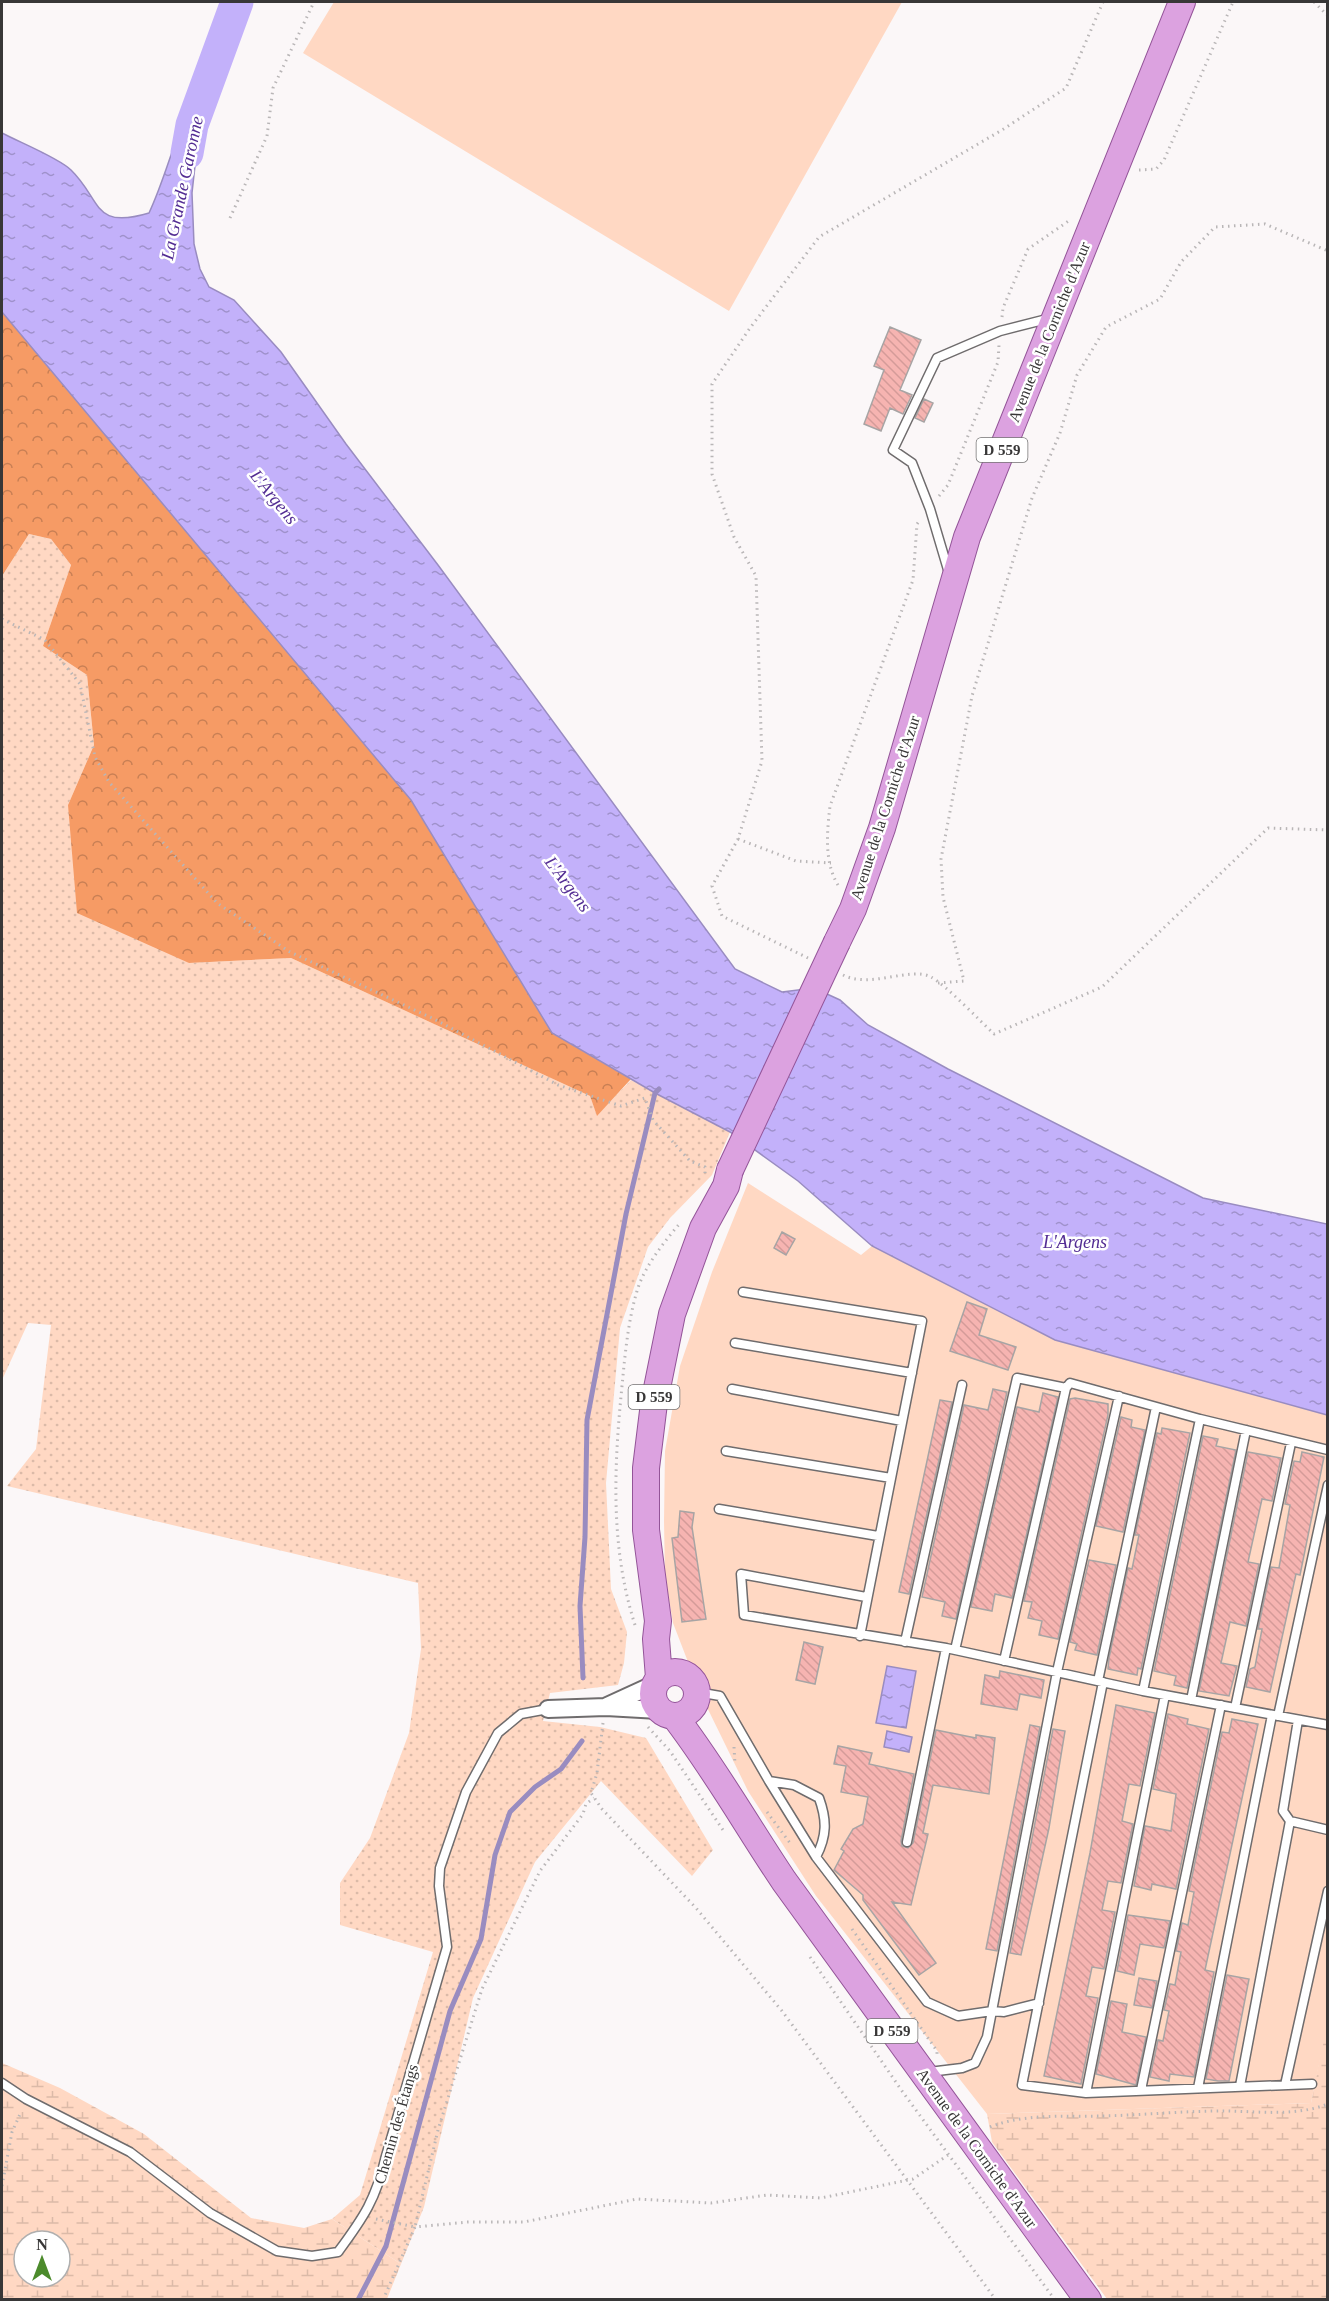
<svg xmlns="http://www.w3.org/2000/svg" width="1329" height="2301" viewBox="0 0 1329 2301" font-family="'Times New Roman',serif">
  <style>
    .grass { fill: url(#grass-dots) }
    .forest { fill: url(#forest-crowns) }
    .wetland { fill: url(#wetland-marsh); fill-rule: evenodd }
    .park { fill: #ffd8c3 }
    .water { fill: url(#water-ripples); stroke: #998cc0; stroke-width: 1.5 }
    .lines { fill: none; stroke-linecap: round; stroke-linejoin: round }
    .stream { stroke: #998cc0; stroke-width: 5 }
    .river { stroke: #c3b1fa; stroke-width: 33 }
    .building { fill: url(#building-back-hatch); stroke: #a7a4a4; stroke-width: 1.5 }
    .service-casing { stroke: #6f6c6d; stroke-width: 11 }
    .minor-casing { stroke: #6f6c6d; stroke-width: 20 }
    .primary-casing { stroke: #935498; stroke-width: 28 }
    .path { stroke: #b9b6b7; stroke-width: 3; stroke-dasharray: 1.5 4.5; stroke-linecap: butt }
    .service { stroke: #fff; stroke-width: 8 }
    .minor { stroke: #fff; stroke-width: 16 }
    .primary { stroke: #dca2e0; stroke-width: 26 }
    .primary-bridge-casing { stroke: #935498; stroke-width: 28; stroke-linecap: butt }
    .primary-bridge { stroke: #dca2e0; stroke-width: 26 }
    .labels { text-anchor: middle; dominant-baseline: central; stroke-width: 5; stroke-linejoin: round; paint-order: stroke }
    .shield { fill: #fff; stroke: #747373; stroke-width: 1.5 }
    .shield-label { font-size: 15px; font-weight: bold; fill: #383737 }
    .street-label { font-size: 16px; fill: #383737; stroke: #fff }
    .water-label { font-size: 18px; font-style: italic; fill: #532d93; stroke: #fff }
  </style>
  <defs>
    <pattern id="grass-dots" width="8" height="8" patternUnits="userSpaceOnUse" patternTransform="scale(1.5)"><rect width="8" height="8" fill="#ffd8c3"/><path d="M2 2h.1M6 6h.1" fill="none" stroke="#dbbaa8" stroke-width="1.8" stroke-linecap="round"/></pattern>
    <pattern id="forest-crowns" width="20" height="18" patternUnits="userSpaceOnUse" patternTransform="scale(1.5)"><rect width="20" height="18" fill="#f69b65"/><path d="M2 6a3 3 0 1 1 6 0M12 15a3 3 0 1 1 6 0" fill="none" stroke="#c87f54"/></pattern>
    <pattern id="wetland-marsh" width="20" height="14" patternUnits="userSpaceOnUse" patternTransform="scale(1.5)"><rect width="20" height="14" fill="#ffd8c3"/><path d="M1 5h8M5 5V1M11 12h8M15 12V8" fill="none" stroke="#dbbaa8"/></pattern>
    <pattern id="water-ripples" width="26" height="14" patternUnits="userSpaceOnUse" patternTransform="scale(1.5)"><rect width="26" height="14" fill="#c3b1fa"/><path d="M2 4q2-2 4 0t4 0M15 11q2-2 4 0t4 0" fill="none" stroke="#9f91cb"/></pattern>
    <pattern id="building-back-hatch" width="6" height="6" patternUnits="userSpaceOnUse" patternTransform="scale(1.5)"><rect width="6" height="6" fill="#f6b4b1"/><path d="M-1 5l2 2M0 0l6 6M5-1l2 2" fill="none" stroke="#d49b99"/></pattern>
  </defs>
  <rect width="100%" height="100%" fill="#fbf7f8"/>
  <path class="grass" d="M29 534 51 539 71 565 43 646 87 675 94 745 68 805 189 963 291 958 590 1096 597 1115 631 1080 730 1132 712 1175 670 1218 648 1247 620 1328 606 1483 611 1589 627 1632 624 1663 618 1685 550 1693 543 1721 600 1727 646 1738 713 1850 692 1876 601 1781 535 1862 473 1998 424 2207 401 2264 332 2219 360 2195 433 1952 340 1925V1883L370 1838 409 1733 421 1649 418 1583 7 1486 36 1449 51 1325 28 1323 2 1380V576Z"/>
  <path class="forest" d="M2 312 411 800 552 1033 631 1079 597 1116 590 1096 291 958 189 963 77 913 68 805 94 745 87 675 43 646 71 565 51 539 29 534 2 576Z"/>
  <path class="wetland" d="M1327 2021V2299H1107L992 2142 987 2114 1311 2103Z
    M2 2063 60 2088 144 2134 251 2218 304 2228 332 2219 401 2264 387 2299 2 2300ZM24 2241H60V2277H24Z"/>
  <path class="park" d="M334 2H902L729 311 303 53Z
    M748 1183 861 1255 872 1246 1055 1340 1327 1415 1328 2021 1311 2103 987 2114 816 1896 748 1791 700 1693 673 1623 665 1576 664 1521 665 1451 680 1366 712 1272Z"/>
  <path class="water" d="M189 108 201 112 192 193 194 244 200 269 209 287 234 300 281 352 346 444 438 565 735 969 782 992 814 988 840 1000 868 1025 948 1069 1203 1198 1327 1224V1415L1055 1340 872 1246 798 1181 730 1132 655 1093 552 1033 411 800 2 312V133C19 142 59 158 71 170 102 200 92 230 149 213 165 179 173 143 189 108Z
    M887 1666 916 1671 906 1728 876 1723Z
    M887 1731 912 1737 909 1752 884 1747Z"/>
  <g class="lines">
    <path class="stream" d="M583 1678 580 1606 585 1537 587 1420 626 1214 655 1093 659 1089
      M358 2300 386 2246 450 2011 481 1939 495 1855 510 1812 535 1787 561 1769 582 1741"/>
    <path class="river" d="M187 153 192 125 237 2"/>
  </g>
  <path class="building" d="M890 327 921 340 900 390 912 395 903 414 890 408 881 431 864 424 884 370 874 366Z
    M924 399 933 403 924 422 915 418Z
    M782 1232 795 1239 786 1255 774 1248Z
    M967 1302 987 1309 979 1335 1016 1347 1008 1370 950 1351Z
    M993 1389 1007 1392 956 1619 942 1616 945 1602 922 1597 964 1405 988 1410Z
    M1043 1393 1058 1397 1012 1598 995 1594 992 1611 971 1607 1017 1407 1039 1412Z
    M1075 1398 1108 1404V1415L1058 1639 1039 1635 1042 1621 1028 1618 1032 1602 1024 1601 1070 1399Z
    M940 1400 952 1402 909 1594 899 1592Z
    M1121 1417 1132 1420 1131 1427 1145 1430 1123 1532 1096 1526Z
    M1162 1428 1190 1433 1141 1669 1138 1668 1137 1675 1108 1669 1109 1658 1128 1568 1132 1569 1139 1535H1135L1157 1433 1161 1434Z
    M1203 1436 1218 1439 1216 1446 1236 1450 1187 1688 1174 1685 1176 1676 1154 1671Z
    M1248 1452 1281 1458 1272 1501 1262 1499 1248 1562 1259 1564 1246 1626 1230 1622 1221 1663 1237 1666 1229 1696 1199 1691Z
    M1302 1452 1324 1457 1300 1575 1296 1574 1270 1692 1246 1687 1250 1669 1255 1667 1262 1629H1258L1271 1567 1279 1568 1290 1505 1285 1504 1294 1461 1300 1462Z
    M680 1511 694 1513 692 1527 706 1619 682 1622 672 1538 678 1537Z
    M1089 1560 1116 1565 1097 1655 1075 1650 1077 1644 1070 1642Z
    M804 1642 823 1647 815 1684 796 1680Z
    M1000 1671 1044 1680 1041 1698 1020 1694 1017 1710 981 1704 985 1675 999 1678Z
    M1116 1705 1155 1713 1140 1786 1129 1784 1122 1821 1133 1824 1121 1883 1108 1881 1102 1910 1115 1912 1104 1969 1092 1967 1086 1996 1098 1998 1081 2084 1044 2076 1090 1853Z
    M1168 1714 1188 1719 1187 1724 1209 1729 1176 1889 1152 1884 1151 1890 1134 1886 1145 1826 1171 1831 1176 1794 1153 1789Z
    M1232 1719 1258 1724 1205 1970 1214 1972 1194 2077 1170 2074 1169 2081 1150 2077 1158 2040 1163 2041 1169 2011 1164 2010 1170 1984 1175 1985 1181 1952 1176 1951 1182 1923 1188 1925 1194 1892 1189 1891 1222 1732 1229 1733Z
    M1030 1725 1040 1727 997 1951 986 1949Z
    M1053 1729 1065 1731 1049 1828 1021 1955 1010 1953Z
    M936 1730 976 1738V1735L995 1738 989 1794 933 1785 923 1833 928 1834 911 1905 892 1902 936 1963 919 1975 863 1900V1895L834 1870 844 1851 841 1849 853 1829 863 1824 868 1797 841 1792 846 1766 834 1764 838 1746 872 1753 869 1764 914 1774 901 1841 902 1846 908 1848 913 1843Z
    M1128 1915 1170 1921 1164 1948 1140 1944 1134 1975 1117 1971Z
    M1227 1975 1249 1979 1229 2081H1218L1206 2079Z
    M1139 1978 1157 1981 1152 2008 1134 2005Z
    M1111 2001 1127 2004 1122 2032 1146 2037 1136 2085 1096 2074Z"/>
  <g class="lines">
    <defs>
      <path id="service" d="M949 573 930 509 912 463 893 450 937 358 1000 331 1051 318
        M743 1292 922 1321 860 1636
        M735 1343 912 1373
        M732 1389 902 1421
        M726 1451 891 1478
        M719 1509 878 1536
        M866 1597 741 1574 744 1615 946 1648 1143 1691 1328 1725
        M905 1642 962 1385
        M955 1650 1017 1378 1066 1388 1070 1383 1200 1419
        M1004 1661 1066 1388
        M1098 1681 1156 1407
        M1103 1682 1022 2085 1086 2093 1312 2084
        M1143 1691 1200 1419 1328 1450
        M697 1692 720 1696 769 1781 794 1785 819 1798C827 1820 827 1836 816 1857L927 2002 958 2016 992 2011 1004 2012 1039 2003
        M1191 1700 1246 1430
        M1235 1708 1291 1443
        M1278 1716 1328 1485
        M769 1781 816 1857
        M1290 1821 1328 1830
        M907 1842 946 1648
        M929 2072 962 2068 975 2063 987 2037 1057 1672 1119 1396
        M2 2083 26 2099 130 2152 210 2213 277 2251 312 2256 338 2252C364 2217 376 2199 386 2156L447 1947 439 1886 440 1868 466 1792 498 1733 521 1714 548 1709
        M1285 2085 1328 1891
        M1240 2086 1290 1821 1283 1811 1298 1720
        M1198 2088 1272 1715
        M1141 2090 1221 1705
        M1086 2093 1165 1695"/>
      <path id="minor" d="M607 1706 655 1684
        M548 1709 606 1707 659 1710"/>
      <path id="primary" d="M837 942 853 909 882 828 967 537 1182 2
        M653 1694a22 22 0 1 1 44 0a22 22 0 1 1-44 0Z
        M659 1678 656 1639 658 1621 646 1530V1468L654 1403 672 1314 703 1228 726 1186 730 1170
        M675 1717C715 1769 747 1826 784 1881L1088 2300"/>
    </defs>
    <use href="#service" class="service-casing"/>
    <use href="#minor" class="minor-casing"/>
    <use href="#primary" class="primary-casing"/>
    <path class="path" d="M1314 2 1328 16
      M1139 170 1156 169 1164 160 1233 2
      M230 218 267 136 273 88 314 2
      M1002 317 1003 308 1028 249 1070 220
      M939 496 948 485 998 362 999 345
      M2 619 45 640 80 684 95 757 109 782 217 903 290 952 434 1019 558 1085 621 1106 645 1098 653 1120 690 1161 705 1167V1173
      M738 839 796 861 831 863
      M838 885C824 862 827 832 830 806L913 580 917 524 920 520
      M808 958 722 916 712 886 738 839 762 761 756 576 734 537 712 474V384L750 328 819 237 1002 130 1066 88 1103 2
      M843 975C871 989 911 966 931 977 946 985 980 1021 994 1034L1102 987 1268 828 1328 830
      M938 983 964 981 943 897 941 859 972 696 1032 498 1060 433 1077 375 1106 327 1160 299 1181 262 1215 227 1265 224 1328 251
      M635 1625C610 1547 614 1466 622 1386 625 1355 628 1321 637 1291 644 1267 664 1242 681 1222
      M603 1723 597 1773 591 1793 602 1809 696 1908 782 2011 996 2300
      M648 1727 670 1751 725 1833
      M734 1747 735 1764
      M767 1812 790 1843
      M852 1929 937 2051V2054
      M810 1957 902 2091 1055 2300
      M990 2127C1025 2113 1067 2117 1103 2116 1143 2115 1183 2111 1223 2111 1258 2111 1294 2117 1328 2104
      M2 2186 12 2132 21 2112
      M376 2219 415 2227 438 2130 482 1989 540 1871 583 1814 586 1804 594 1798
      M383 2300 415 2227 468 2222H524L637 2199 711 2203 767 2195 821 2198 913 2179 948 2155"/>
    <use href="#service" class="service"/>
    <use href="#minor" class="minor"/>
    <use href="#primary" class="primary"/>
    <defs>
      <path id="primary-bridge" d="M730 1170 837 942"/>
    </defs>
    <use href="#primary-bridge" class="primary-bridge-casing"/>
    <use href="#primary-bridge" class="primary-bridge"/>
  </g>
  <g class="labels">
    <g class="shield">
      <rect x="976.5" y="438" width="51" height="24" rx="4.5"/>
      <rect x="628.5" y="1385" width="51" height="24" rx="4.5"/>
      <rect x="866.5" y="2019" width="51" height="24" rx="4.5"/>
    </g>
    <g class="shield-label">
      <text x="1002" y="450">D 559</text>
      <text x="654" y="1397">D 559</text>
      <text x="892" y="2031">D 559</text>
    </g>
    <g class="street-label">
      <text transform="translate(1049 332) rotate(-68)">Avenue de la Corniche d'Azur</text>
      <text transform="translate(885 808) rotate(-72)">Avenue de la Corniche d'Azur</text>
      <text transform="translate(396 2124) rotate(-74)">Chemin des Étangs</text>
      <text transform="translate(977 2148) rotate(54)">Avenue de la Corniche d'Azur</text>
    </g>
    <g class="water-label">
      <text transform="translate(182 188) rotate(-78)">La Grande Garonne</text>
      <text transform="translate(274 497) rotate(51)">L'Argens</text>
      <text transform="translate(568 884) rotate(53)">L'Argens</text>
      <text x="1075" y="1242">L'Argens</text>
    </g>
  </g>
  <rect width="1329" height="2301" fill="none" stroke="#383737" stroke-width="6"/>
  <g transform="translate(42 2259)"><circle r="28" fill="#ffffff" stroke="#afafaf" stroke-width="1.5"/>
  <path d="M0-4.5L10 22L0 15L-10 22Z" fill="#4c8b2c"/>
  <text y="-9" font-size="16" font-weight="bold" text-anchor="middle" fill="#383737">N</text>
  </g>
</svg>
